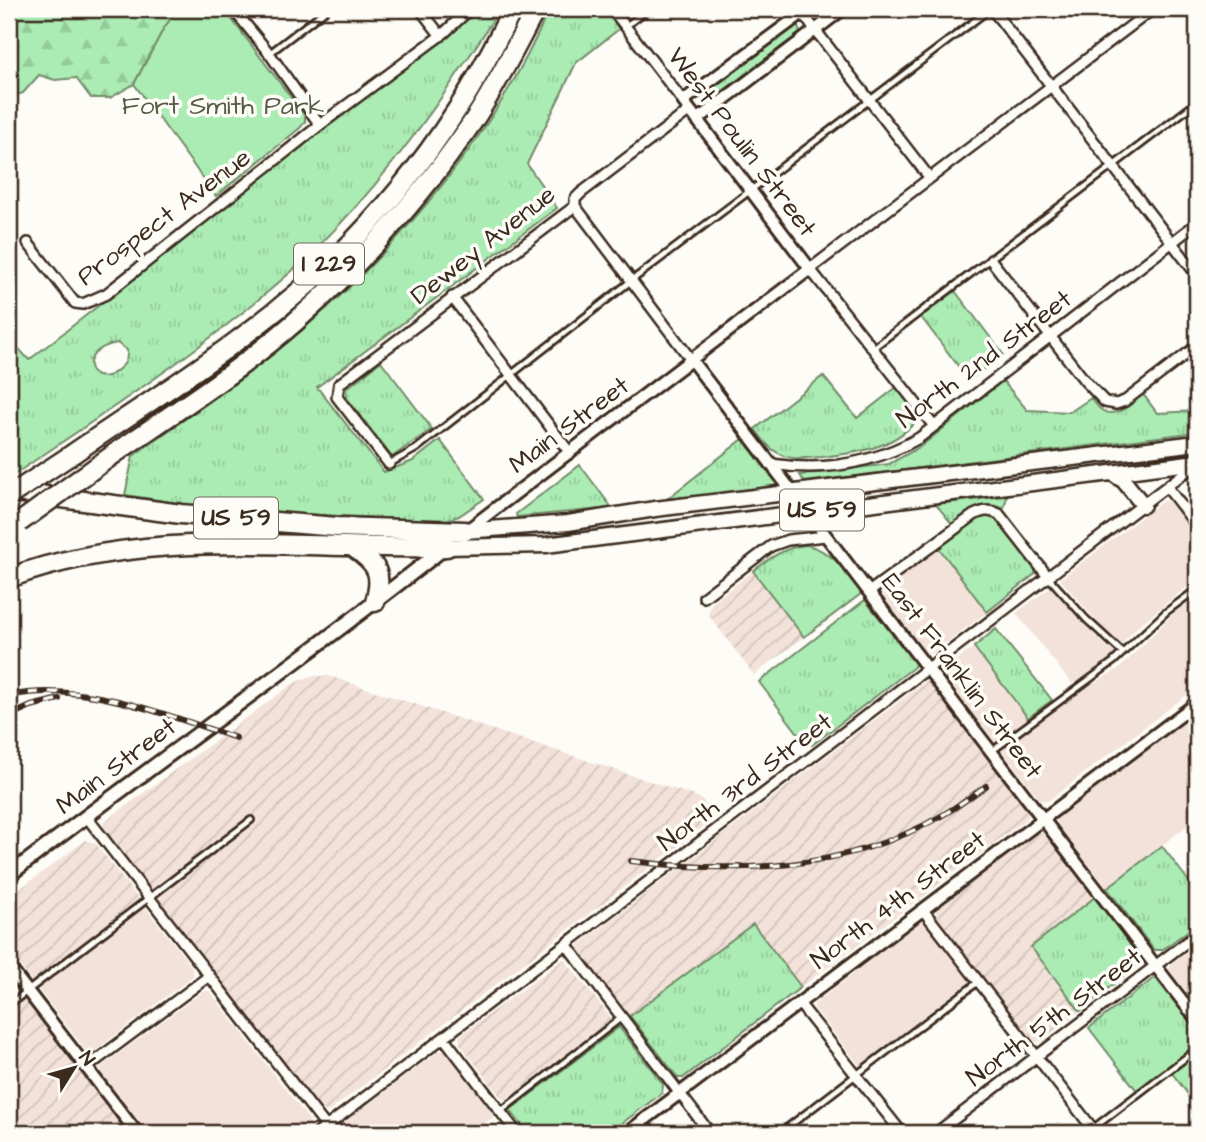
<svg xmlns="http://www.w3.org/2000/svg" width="1206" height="1142" viewBox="0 0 1206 1142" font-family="'Architects Daughter',sans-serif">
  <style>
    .built { fill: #f3e2da }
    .industrial { fill: url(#industrial-furrows) }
    .grass { fill: url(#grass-tufts); stroke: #738b69; stroke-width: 2; fill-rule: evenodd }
    .forest { fill: url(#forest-firs); stroke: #738b69; stroke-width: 2 }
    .park { fill: #abecb4; stroke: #738b69; stroke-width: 2 }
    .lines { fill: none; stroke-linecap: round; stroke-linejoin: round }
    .service-casing { stroke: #3b2a1e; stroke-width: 10 }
    .minor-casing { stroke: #3b2a1e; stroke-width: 14 }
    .tertiary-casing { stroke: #3b2a1e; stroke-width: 16 }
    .secondary-casing { stroke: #3b2a1e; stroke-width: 18 }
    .primary-casing { stroke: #3b2a1e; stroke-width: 19 }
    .motorway-casing { stroke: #3b2a1e; stroke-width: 23 }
    .service { stroke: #fdfcf7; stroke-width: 4.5 }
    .minor { stroke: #fdfcf7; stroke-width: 9 }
    .tertiary { stroke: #fdfcf7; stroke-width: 10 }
    .secondary { stroke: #fdfcf7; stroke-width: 12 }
    .primary { stroke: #fdfcf7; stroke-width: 14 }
    .motorway { stroke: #fdfcf7; stroke-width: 18 }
    .rail-casing { stroke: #3b2a1e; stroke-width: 6 }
    .rail { stroke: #fdfcf7; stroke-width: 3.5; stroke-dasharray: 10; stroke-linecap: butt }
    .motorway-bridge-casing { stroke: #3b2a1e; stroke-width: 23; stroke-linecap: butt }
    .motorway-bridge { stroke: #fdfcf7; stroke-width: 18 }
    .labels { text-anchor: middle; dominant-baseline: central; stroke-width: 7; stroke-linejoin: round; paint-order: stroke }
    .shield { fill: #fdfcf7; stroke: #75695f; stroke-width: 2 }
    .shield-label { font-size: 24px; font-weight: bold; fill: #3b2a1e }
    .park-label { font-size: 26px; fill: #575a44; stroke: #fdfcf7 }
    .street-label { font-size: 26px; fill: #3b2a1e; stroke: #fdfcf7 }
  </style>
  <defs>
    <pattern id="industrial-furrows" width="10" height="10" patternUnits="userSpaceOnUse" patternTransform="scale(1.75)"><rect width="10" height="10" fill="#f3e2da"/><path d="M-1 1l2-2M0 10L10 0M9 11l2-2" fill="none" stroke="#d1c2bb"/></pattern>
    <pattern id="grass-tufts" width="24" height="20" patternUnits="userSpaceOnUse" patternTransform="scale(1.75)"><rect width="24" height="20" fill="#abecb4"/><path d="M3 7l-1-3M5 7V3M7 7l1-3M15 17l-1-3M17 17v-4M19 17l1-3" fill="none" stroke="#94cb9a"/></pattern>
    <pattern id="forest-firs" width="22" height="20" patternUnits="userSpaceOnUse" patternTransform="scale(1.75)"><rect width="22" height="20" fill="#abecb4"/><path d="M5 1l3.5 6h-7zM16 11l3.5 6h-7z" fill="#94cb9a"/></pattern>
  </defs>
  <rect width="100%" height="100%" fill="#fdfcf7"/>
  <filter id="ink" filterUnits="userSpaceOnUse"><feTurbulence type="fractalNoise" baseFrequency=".0143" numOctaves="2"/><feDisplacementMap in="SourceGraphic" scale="14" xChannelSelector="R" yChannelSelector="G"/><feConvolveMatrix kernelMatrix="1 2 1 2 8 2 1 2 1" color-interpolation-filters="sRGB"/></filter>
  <g filter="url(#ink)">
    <path class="built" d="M1163 501H1168L1197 537V579L1139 625 1121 645 1105 631 1060 579Z
      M939 548 987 612 933 653H929L925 652 880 591Z
      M1051 587 1102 642 1117 654 1111 662 1098 671 1072 684 1016 613Z
      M1197 597V687L1048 801 1040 800 1001 749 1068 699 1120 668 1176 611Z
      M974 647 1028 718 996 743 944 676 943 671 946 667Z
      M1197 710V818L1107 888 1057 824 1056 818 1061 812Z
      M145 907 192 967 193 976 91 1054 87 1052 38 989Z
      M922 920 927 921 971 980 860 1066 814 1008V1004Z
      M1197 940V1006L1169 969 1179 953Z
      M204 991H209L213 995 309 1120 310 1124 301 1133H148L102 1074 100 1069 103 1065Z
      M445 1050 451 1054 497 1114 472 1133H339L337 1131 338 1127 439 1051Z"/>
    <path class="industrial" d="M753 571 804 637 754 675 708 614 712 603Z
      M312 676H329L698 797 711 809 712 816 708 823 328 1112 319 1108 104 829V823L108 819 294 683Z
      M926 681 931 684 1028 811 1029 815 1025 820 801 987 753 924 630 1016 579 950 578 946 582 942Z
      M1038 831 1047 834 1095 897 1031 947 1080 1011 1041 1041 1037 1042 1032 1041 937 917 936 911 938 907Z
      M86 840 96 844 140 901 33 983 9 951V897Z
      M564 959 612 1019 504 1101 460 1044 459 1036Z
      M9 978 128 1133H9Z"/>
    <path class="grass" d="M474 9H499C485 35 466 60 450 85 404 152 353 217 292 271 204 349 106 412 9 478V341L10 339 29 360 461 22ZM117 343 127 350C128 358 126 364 119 369 91 394 72 351 117 343Z
      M549 9H603L619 29 576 63 527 164 557 208 317 387 384 472 413 461 440 440 484 499 459 516 442 521 223 510 125 495 133 456C191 414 252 374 307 326 404 241 499 129 549 9Z
      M795 26 798 27 800 33 708 102 703 101 701 98 703 95Z
      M955 291 1003 354 969 380 921 317Z
      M381 361 432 429 392 457 347 398 346 389Z
      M823 376 857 418 897 387 917 413V420C893 449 856 453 821 457 806 458 792 461 778 453 768 448 762 438 755 429Z
      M1003 381 1027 410 1070 412 1091 398C1094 401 1098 408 1103 411 1117 419 1133 402 1143 394L1157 413 1197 411V432L805 483 800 475 889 464 920 447Z
      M743 439 775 481 776 486 770 489 667 499Z
      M580 465 612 508 517 517 516 514Z
      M1007 496 1004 508C981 502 969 510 952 524L936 504Z
      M987 516 996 520 1035 569V574L987 612 939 548 978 519Z
      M807 545C834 552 846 572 862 593L804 637 753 571C771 557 785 547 807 545Z
      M865 600 915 663 914 667 812 745H807L759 682Z
      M996 629 1052 700 1028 718 974 647Z
      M1162 846 1197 892V924L1162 950H1154L1107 888Z
      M1095 897 1142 961 1080 1011 1031 947Z
      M753 924 801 987 683 1078H678L630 1016Z
      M1153 979H1158L1162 982 1197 1028V1046L1138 1092 1089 1028Z
      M619 1027 663 1084 662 1093 609 1133H528L510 1110Z
      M1197 1054V1106L1172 1073Z"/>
    <path class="forest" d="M9 9H178L164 28 134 84 110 98H91L76 78 55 80 39 75 23 93 9 97Z"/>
    <path class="park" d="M178 9H224L305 116V122L300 128 216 196 134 84 164 28Z"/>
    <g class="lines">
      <defs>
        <path id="service" d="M626 26 648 9
          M270 53 327 9
          M873 348 1197 102
          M389 464 416 449 631 281 990 9
          M1050 579 1086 619 1123 653
          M992 751 1113 662 1166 612 1197 589
          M9 1005 251 820
          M501 1111 621 1018
          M780 1133 978 982
          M1087 1133 1197 1049"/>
        <path id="minor" d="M233 9 269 53 320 125
          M420 9 441 36
          M612 9 683 101
          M799 9 929 177
          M992 9 1197 275
          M575 206 692 361
          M28 243 75 303 83 304 106 294 320 125 444 33 470 9
          M991 260 1085 381 1105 402 1116 404 1125 401 1197 346
          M452 297 570 453
          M933 425 810 269 1153 9
          M389 464 337 397 339 384 575 206V199L581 193 690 110
          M771 464C824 472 873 464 919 438L1197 223
          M1167 487 1197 526
          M869 592 974 515C984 510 989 510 999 514L1049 578
          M704 597 771 546 788 540 826 536
          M86 816 331 1133
          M923 910 1096 1133
          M566 944 710 1133
          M799 1003 902 1133
          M444 1038 517 1133
          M86 1068 209 976
          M318 1133 1196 464
          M936 1133 1197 934"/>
        <path id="tertiary" d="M697 120 843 9
          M692 361 1197 1020
          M466 531 810 269 683 101 808 9
          M9 967 137 1133
          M627 1133 1197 703"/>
        <path id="secondary" d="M9 875C154 763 305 659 448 545"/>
        <path id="primary" d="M1112 473 1124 481 1143 505
          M465 531 568 523 655 509 1197 443
          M447 547 546 545 1197 462"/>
        <path id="motorway" d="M74 453C163 392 257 334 335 259 380 215 422 164 456 111 478 79 495 43 513 9
          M114 454C175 412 239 371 295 322 362 263 423 195 474 120 497 85 516 46 536 9
          M9 491 181 514 337 527 465 531
          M353 547C378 564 383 574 375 602
          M9 578C148 526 302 550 447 547"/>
      </defs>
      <use href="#service" class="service-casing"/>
      <use href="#minor" class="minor-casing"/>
      <use href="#tertiary" class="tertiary-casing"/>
      <use href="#secondary" class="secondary-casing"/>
      <use href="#primary" class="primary-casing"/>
      <use href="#motorway" class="motorway-casing"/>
      <use href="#service" class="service"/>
      <use href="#minor" class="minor"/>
      <use href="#tertiary" class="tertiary"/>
      <use href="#secondary" class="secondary"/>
      <use href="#primary" class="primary"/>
      <use href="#motorway" class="motorway"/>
      <defs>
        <path id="rail" d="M9 696C83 680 166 715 236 738
          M9 716 31 706 59 699
          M631 861C737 874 846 871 941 816 957 807 971 796 986 786"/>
      </defs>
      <use href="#rail" class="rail-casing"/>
      <use href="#rail" class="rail"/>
      <defs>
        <path id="motorway-bridge" d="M9 496 74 453
          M20 522 114 454"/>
      </defs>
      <use href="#motorway-bridge" class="motorway-bridge-casing"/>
      <use href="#motorway-bridge" class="motorway-bridge"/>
    </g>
  </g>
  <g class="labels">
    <g class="shield">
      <rect x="294" y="243.5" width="70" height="41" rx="5"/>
      <rect x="780" y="489.5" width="84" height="41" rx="5"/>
      <rect x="194" y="497.5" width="84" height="41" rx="5"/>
    </g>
    <g class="shield-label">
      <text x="329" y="264">I 229</text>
      <text x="822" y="510">US 59</text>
      <text x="236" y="518">US 59</text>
    </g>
    <g class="park-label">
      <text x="223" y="106">Fort Smith Park</text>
    </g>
    <g class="street-label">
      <text transform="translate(742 142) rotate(53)">West Poulin Street</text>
      <text transform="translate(164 217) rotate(-37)">Prospect Avenue</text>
      <text transform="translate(483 245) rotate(-38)">Dewey Avenue</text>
      <text transform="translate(984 359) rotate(-37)">North 2nd Street</text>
      <text transform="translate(569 425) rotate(-37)">Main Street</text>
      <text transform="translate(962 676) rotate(53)">East Franklin Street</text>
      <text transform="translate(116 766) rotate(-37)">Main Street</text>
      <text transform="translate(745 782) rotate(-37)">North 3rd Street</text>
      <text transform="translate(898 900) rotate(-37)">North 4th Street</text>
      <text transform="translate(1054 1017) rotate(-37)">North 5th Street</text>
    </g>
  </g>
  <rect width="1206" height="1142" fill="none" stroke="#fdfcf7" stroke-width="35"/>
  <rect x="18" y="18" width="1171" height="1107" fill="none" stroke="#3b2a1e" stroke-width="2.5" filter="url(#ink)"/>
  <g transform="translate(74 1068) rotate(53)" stroke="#fdfcf7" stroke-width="5" paint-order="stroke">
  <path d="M0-5L12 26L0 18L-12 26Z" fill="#3b2a1e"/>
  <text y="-10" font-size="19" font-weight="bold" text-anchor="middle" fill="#3b2a1e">N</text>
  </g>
</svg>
